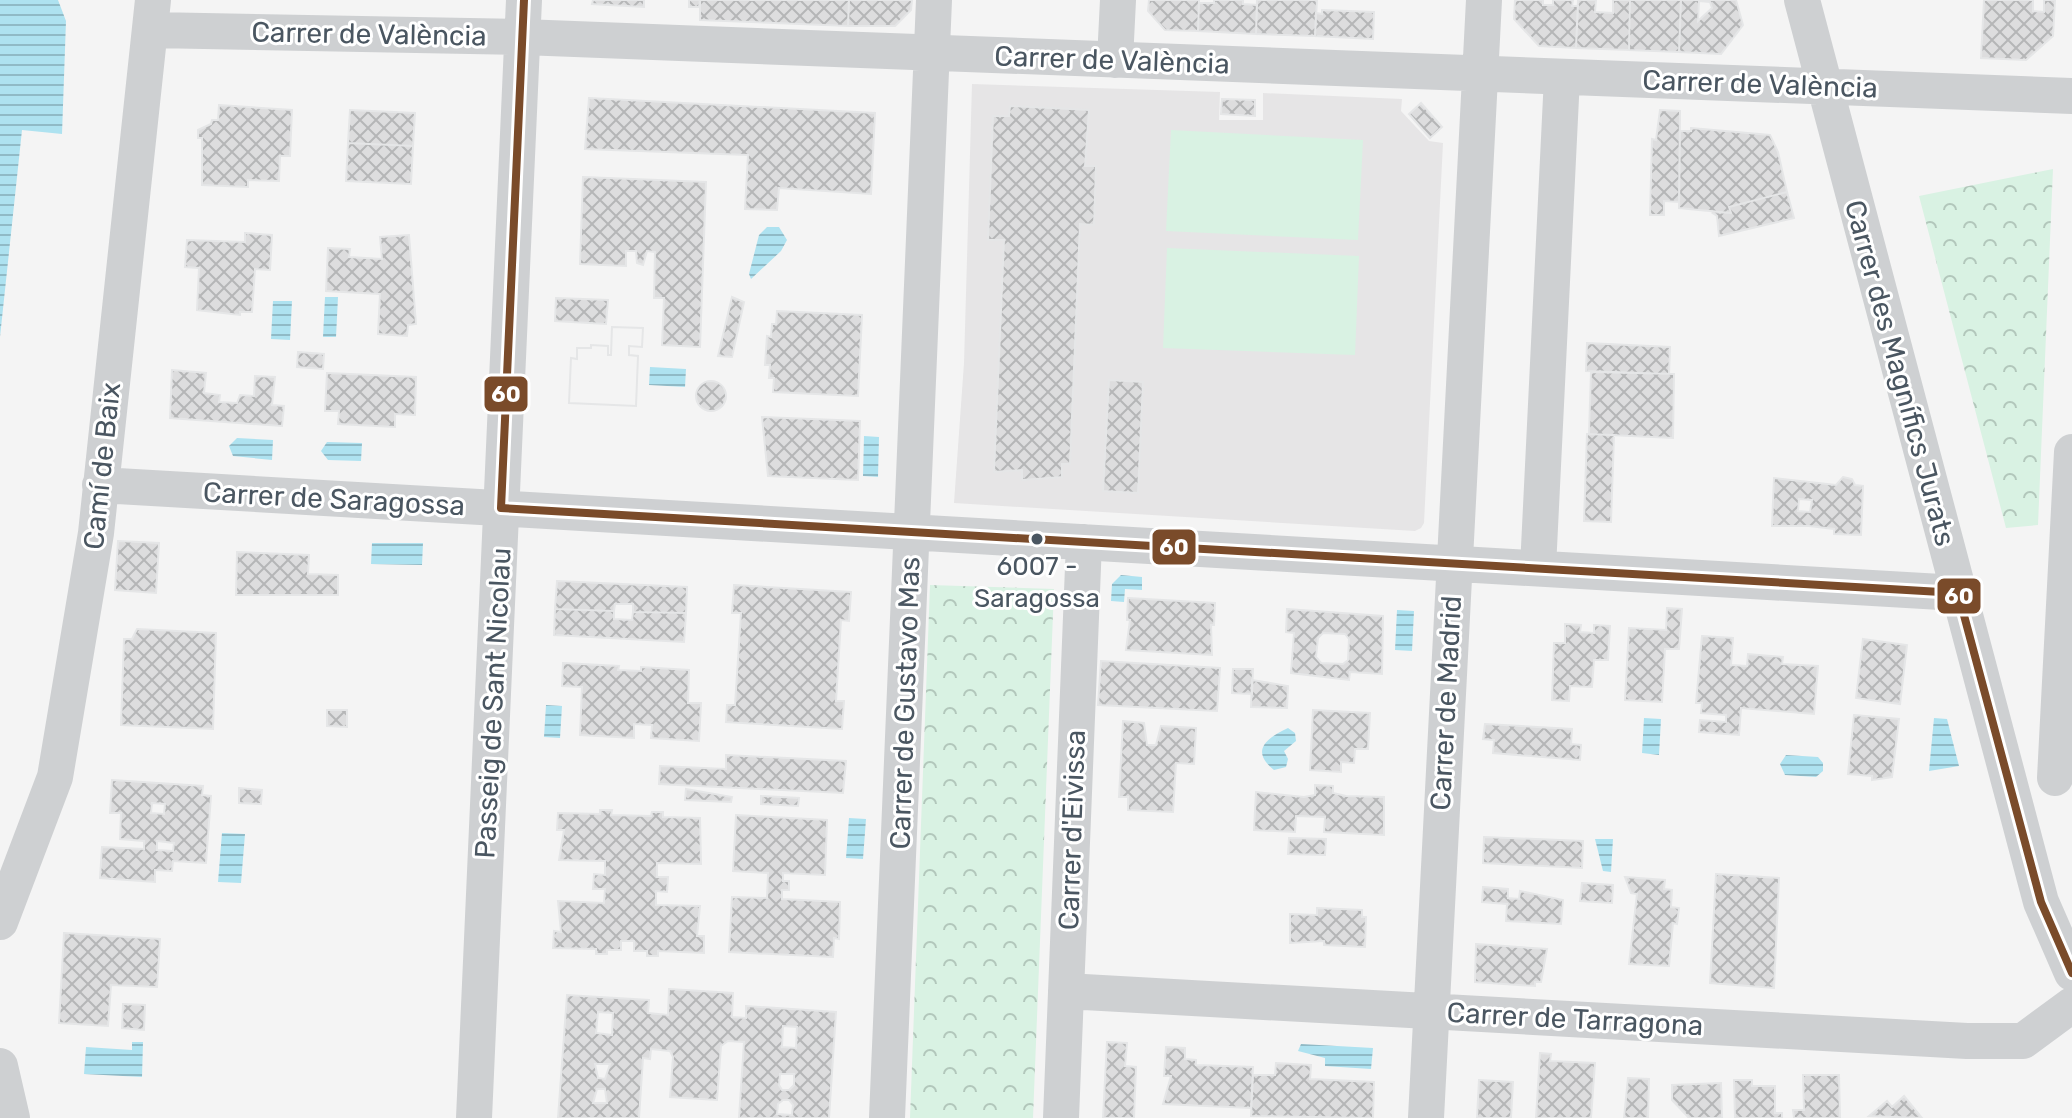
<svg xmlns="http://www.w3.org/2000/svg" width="2072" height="1118" viewBox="0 0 2072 1118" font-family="Rubik,sans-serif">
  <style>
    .education { fill: #e6e5e6 }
    .green { fill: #d9f2e3 }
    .park { fill: url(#park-crowns) }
    .water { fill: url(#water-rules) }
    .building { fill: url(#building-cross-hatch); stroke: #e5e6e7; stroke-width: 2; fill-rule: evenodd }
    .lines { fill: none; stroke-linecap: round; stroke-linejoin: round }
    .minor { stroke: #ced0d2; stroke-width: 36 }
    .bus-1-casing { stroke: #fff; stroke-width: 14 }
    .bus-1 { stroke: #7a4b2a; stroke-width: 8 }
    .bus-dot { fill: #4a5661; stroke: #fff; stroke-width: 3 }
    .labels { text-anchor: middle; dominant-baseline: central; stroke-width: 6; stroke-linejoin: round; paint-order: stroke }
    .bus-label { font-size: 26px; fill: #4a5661; stroke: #fff }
    .street-label { font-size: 28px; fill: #4a5661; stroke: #fff }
    .line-badge { stroke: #fff; stroke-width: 3 }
    .badge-label { font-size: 22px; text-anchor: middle; font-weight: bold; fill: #fff }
  </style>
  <defs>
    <pattern id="park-crowns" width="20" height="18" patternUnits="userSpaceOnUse" patternTransform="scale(2)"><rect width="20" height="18" fill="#d9f2e3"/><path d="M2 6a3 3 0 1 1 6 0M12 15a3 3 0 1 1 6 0" fill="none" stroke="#b2c7bb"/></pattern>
    <pattern id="water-rules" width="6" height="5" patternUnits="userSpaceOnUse" patternTransform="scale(2)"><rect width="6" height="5" fill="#aee2f0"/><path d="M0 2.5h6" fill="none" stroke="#90bac6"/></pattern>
    <pattern id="building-cross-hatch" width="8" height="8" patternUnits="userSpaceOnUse" patternTransform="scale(2)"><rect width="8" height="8" fill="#ddddde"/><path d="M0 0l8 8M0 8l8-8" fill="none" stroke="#b5b6b7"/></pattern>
  </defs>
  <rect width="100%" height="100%" fill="#f4f4f4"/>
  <path class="education" d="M972 84 1220 92 1219 120H1263V93L1402 99 1401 111 1429 141 1443 143 1424 523 1421 528 1415 531 954 503 964 363Z"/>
  <path class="green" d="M1171 130 1363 140 1358 240 1166 231Z
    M1167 248 1359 256 1355 355 1163 348Z"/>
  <path class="park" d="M2053 169 2038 525 2006 528 1919 196Z
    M930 585 1054 589 1033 1118H910Z"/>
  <path class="water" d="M0 0H58L66 21 62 134 22 130 0 337Z
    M767 227H779L787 240 781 251 751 279 749 274 759 235Z
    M325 297H338L336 337H323Z
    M273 301H292L290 340 271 339Z
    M650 367 686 369 685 387 649 385Z
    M864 436 879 437 878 477 863 476Z
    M237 438 273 440 272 460 233 456 229 446Z
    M327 442 362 443 361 461 328 460 321 451Z
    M372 543H423L422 565 371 564Z
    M1121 575 1142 577V590L1125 589 1124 602 1111 601 1112 584Z
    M1397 610 1414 611 1412 651 1395 650Z
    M546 705 562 706 560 738 544 737Z
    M1644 718 1661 719 1659 755 1642 753Z
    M1934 718 1947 719 1959 766 1929 771Z
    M1288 728 1295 733 1296 741 1284 751 1288 759 1286 767 1274 770C1250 751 1266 738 1288 728Z
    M1786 755 1818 757 1823 763V771L1816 777 1785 775 1780 764Z
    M849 818 866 819 863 859 846 858Z
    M222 833 245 834 241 883 218 882Z
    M1595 839H1613L1611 872 1603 871Z
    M132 1042H143L142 1077 84 1074 86 1047 132 1050Z
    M1301 1044 1373 1048 1371 1069 1325 1066V1058L1298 1051Z"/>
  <path class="building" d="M593 0H644V7L592 4Z
    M689 0H700L699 7H689Z
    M849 0 848 26 700 20V0Z
    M849 0H912L911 10 895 26H848Z
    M1149 0H1199L1198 31 1165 30 1148 11Z
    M1214 0H1243V4L1257 5 1256 34 1198 31 1199 3H1214Z
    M1257 0H1317L1315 36 1256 34Z
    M1515 0H1543V5H1553V0H1573L1572 6H1578L1576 48 1539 46 1514 19Z
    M1578 0H1596L1595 12 1613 13V0H1630L1629 50 1576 48Z
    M1630 0H1681L1679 52 1629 50Z
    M1681 0H1736L1743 25 1721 54 1679 52ZM1699 1 1710 2 1712 8 1698 21Z
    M1984 0H2033V11L2044 12V0H2055L2053 36 2026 60 1981 58Z
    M1322 10 1374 12 1373 39 1315 36 1316 13 1322 14Z
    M589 98 875 113 871 194 779 188 777 210 745 209 748 155 585 149Z
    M1222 99 1255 100V116L1221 114Z
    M1421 103 1442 127 1430 138 1409 114Z
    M219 105 292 110 290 156H280L279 181 248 180V187L202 185V138H198V130L211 124 212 120H218Z
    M1010 106 1089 110 1085 166H1096L1094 225 1080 224 1070 464H1062V477L1022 480V470L994 472 1004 240H988L993 116H1009Z
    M350 110 415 113 413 146 348 143Z
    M1660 110 1680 111 1679 202 1664 201V215H1650L1652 139 1656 140Z
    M1691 128 1770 135 1778 152 1787 192 1729 207 1731 213 1679 208 1680 131H1691Z
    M348 143 413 146 411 184 346 181Z
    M583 177 706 182 700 347 662 345 664 298H654L655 252 647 251 643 265 637 263 636 251H626V266L580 264Z
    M1787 192 1794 218 1719 236 1717 216 1711 212 1731 213 1729 207Z
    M245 233 272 235 270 270 255 269 252 312H240V315L197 310 199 268 185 267 187 240 245 242Z
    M409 235 416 324 408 325 407 336 378 334 380 294 326 291 328 248 350 249 349 257 382 259 380 237Z
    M732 297 744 302 732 357 718 356Z
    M556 298 608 300 606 324 555 321Z
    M777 311 862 315 858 396 773 392 774 378H769L770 365H765L767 336 771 337 772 324H776Z
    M612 327 643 328 642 347 629 346V355L638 356 636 406 569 403 571 358 577 359V348H591V345L608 346V355H611Z
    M612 327 643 328 642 347 629 346V355L638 356 636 406 569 403 571 358 577 359V348H591V345L608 346V355H611Z
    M1587 343 1670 347 1669 374 1586 371Z
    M298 352 324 354 323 369 297 367Z
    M172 370 206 373 204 393 220 395 219 402 237 403 240 395 254 396 255 376 275 377 272 405 284 406 282 426 170 418Z
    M1591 372 1674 374 1673 438 1589 434Z
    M327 373 416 377 415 415 395 414V427L338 424 339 411H325Z
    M1109 380 1143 382 1138 493 1103 491Z
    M696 396a15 15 0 1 1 30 0a15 15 0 1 1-30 0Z
    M762 417 860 421 858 480 768 476Z
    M1587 434 1614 435 1611 522 1584 521Z
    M1843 477 1852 479 1855 485 1863 486 1861 535 1834 534V529L1809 526H1772L1774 478 1836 485ZM1799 499 1812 500 1810 512 1798 511Z
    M118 541 159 543 156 593 115 590Z
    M237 552 309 555 308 574 338 575V595H236Z
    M557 581 687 587 686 613 633 612V604H615L614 611 555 609Z
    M734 585 851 592 849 621 841 620 836 701H844L842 729 726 722 727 705H735L741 613H732Z
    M1128 598 1215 603 1214 625H1211L1212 655 1126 650 1130 620H1127Z
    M1667 608 1682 609 1679 649H1665L1662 702 1625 700 1629 628 1666 630Z
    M555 609 614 611V619L632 620 633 612 686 613 684 642 554 635Z
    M1287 609 1383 616 1382 674 1350 672 1349 680 1291 673 1294 633 1286 632ZM1323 633 1345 634 1349 639 1348 660 1343 664 1321 663 1316 657 1318 638Z
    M1565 624 1581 625 1580 632 1594 633V625L1610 626 1608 660H1594L1592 687 1570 686 1569 701 1552 700 1554 643H1565Z
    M137 629 216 633 213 729 121 725 124 639H132Z
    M1702 636 1733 638 1731 665 1747 666 1748 654 1783 657 1782 664 1818 666 1814 714 1741 708 1739 735 1699 732 1700 720 1726 722V715L1701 713 1702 703H1696Z
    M1863 639 1907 645 1900 704 1856 698Z
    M1101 661 1220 668 1217 711 1098 705Z
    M563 663 619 666 618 670 641 671V667L689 670 688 703H701L699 741 651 738 652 725 634 724V738L580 735 582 687 562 686Z
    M1233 669H1253L1252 694 1232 693Z
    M1252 680 1288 686 1287 708 1251 707Z
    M327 710H347V727L327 726Z
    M1313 710 1370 713 1368 749H1355L1354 763 1341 762V772L1310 770Z
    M1854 715 1899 719 1892 777 1872 780V776L1848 774Z
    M1123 721 1144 723 1147 745H1156L1161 726 1196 728 1194 764 1176 763 1173 812 1128 810V797H1119Z
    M1485 724 1572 729 1571 744 1581 745 1580 760 1493 753 1494 740 1483 739Z
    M726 755 846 761 843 793 659 784 660 766 726 769Z
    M112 780 203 786 202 795 211 796 206 863 173 861 172 871 155 870V882L100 878 102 847 144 849V841L120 839 121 813H110ZM152 803 165 804 164 814 151 813ZM157 841 174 843 173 851 157 850Z
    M1315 785 1333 786V793L1346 796 1384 797V835L1324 832 1325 817 1296 816 1295 832 1254 830 1256 792 1304 797 1315 795Z
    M239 788 262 790 261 804 239 803Z
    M686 789 732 797 731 802 685 800Z
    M761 796 799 798 798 806 761 804Z
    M600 810H612L611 815 651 816 652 812H663V817L700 818 701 864 657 863V877H668L667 892 656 891V905L700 906 697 936H704V953L658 951V956H647V951H634V941H621V950H607V954H596V949L553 948 554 931 561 932 558 901 604 903 605 889H593L594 874 605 875V861L559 860 564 830H557L558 813 600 814Z
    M736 815 827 820 825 875 783 873V881H789V890H782V899L840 902 839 939 834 938 833 957 729 952 732 897 767 898 768 873 733 871Z
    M1484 837 1583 841 1582 868 1483 863Z
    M1289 838 1326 839 1325 855 1288 854Z
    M1716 874 1779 878 1774 988 1710 983Z
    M1625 877 1665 880 1664 889 1672 890 1671 907 1679 908 1677 924 1673 923 1669 966 1629 964 1637 894 1631 893Z
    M1582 883 1613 885 1612 903 1580 901Z
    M1483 887 1508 889V898L1519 899 1520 891 1563 900 1561 924 1506 921 1507 904 1482 902Z
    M1317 908 1362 910V917H1366L1365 947 1324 945V941L1290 943V914L1317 915Z
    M64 933 160 939 157 987 111 985 108 1026 59 1023Z
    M1476 944 1547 949 1541 982H1535V986L1475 982Z
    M669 989 733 993 732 1017 746 1018V1006L836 1012 829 1118H739L744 1042 728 1041 721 1046 717 1100 670 1097 673 1057 670 1051 651 1049 650 1059 643 1058 639 1118H558L567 995 649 1000 648 1013 668 1015ZM598 1012 613 1013 612 1035 596 1033ZM783 1026 797 1027 796 1048 782 1047ZM595 1064H610L605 1079 598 1078ZM780 1074H794V1085L789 1090H782L779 1085ZM597 1089H605L607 1103H593ZM783 1100H789L793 1105 792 1115 777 1114 778 1104Z
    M123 1004 145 1005 144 1030 122 1028Z
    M1107 1042 1127 1043 1125 1066 1136 1067 1134 1118H1103Z
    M1166 1047 1185 1048V1059L1196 1060V1065L1253 1067 1251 1108 1163 1104 1171 1076H1164Z
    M1540 1053 1551 1054 1550 1061 1595 1063 1591 1118H1536Z
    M1276 1063 1311 1065 1310 1079 1374 1082 1373 1118 1251 1116 1253 1075H1275Z
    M1803 1075H1839L1840 1118H1794L1793 1110H1804Z
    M1628 1078 1649 1079 1648 1118H1624Z
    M1479 1080 1513 1082 1511 1118H1477Z
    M1734 1080H1752V1086H1775V1113H1782V1118H1735Z
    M1721 1083 1722 1118H1689L1672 1100V1085Z
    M1904 1096 1922 1118 1869 1116 1887 1101 1892 1107Z"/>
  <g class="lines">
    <path class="minor" d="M1802 0 2041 902 2072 973
      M152 30 522 37 2072 96
      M1115 60 1118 0
      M100 485 1958 593
      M1538 568 1562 77
      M2055 778 2072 452
      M0 922 55 777 96 533 153 0
      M1066 991 1967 1041H2023L2072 1005
      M0 1066 12 1118
      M474 1118 524 0
      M887 1118 934 0
      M1061 1118 1084 542
      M1426 1118 1484 0"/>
    <defs>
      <path id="bus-1" d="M524 0 501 508 1958 593 2041 902 2072 973"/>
    </defs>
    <use href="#bus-1" class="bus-1-casing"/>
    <use href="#bus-1" class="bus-1"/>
  </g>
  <circle class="bus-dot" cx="1037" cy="539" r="7"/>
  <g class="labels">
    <g class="bus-label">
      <text x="1037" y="566">6007 -<tspan x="1037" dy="32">Saragossa</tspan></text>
    </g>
    <g class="street-label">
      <text transform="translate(369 34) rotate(1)">Carrer de València</text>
      <text transform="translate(1112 60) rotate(2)">Carrer de València</text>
      <text transform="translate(1760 84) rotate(2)">Carrer de València</text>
      <text transform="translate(1900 373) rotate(75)">Carrer des Magnífics Jurats</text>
      <text transform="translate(102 466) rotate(-84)">Camí de Baix</text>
      <text transform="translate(334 499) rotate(3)">Carrer de Saragossa</text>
      <text transform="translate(493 703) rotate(-87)">Passeig de Sant Nicolau</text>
      <text transform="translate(905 703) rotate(-88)">Carrer de Gustavo Mas</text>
      <text transform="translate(1446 703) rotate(-87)">Carrer de Madrid</text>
      <text transform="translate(1072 830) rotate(-88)">Carrer d'Eivissa</text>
      <text transform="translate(1575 1019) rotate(3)">Carrer de Tarragona</text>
    </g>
  </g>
  <g class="line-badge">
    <rect x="483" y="375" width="46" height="38" rx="8" fill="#7a4b2a"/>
    <rect x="1151" y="528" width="46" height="38" rx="8" fill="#7a4b2a"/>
    <rect x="1936" y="577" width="46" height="38" rx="8" fill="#7a4b2a"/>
  </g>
  <g class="badge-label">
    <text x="506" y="402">60</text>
    <text x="1174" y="555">60</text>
    <text x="1959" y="604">60</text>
  </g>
</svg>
